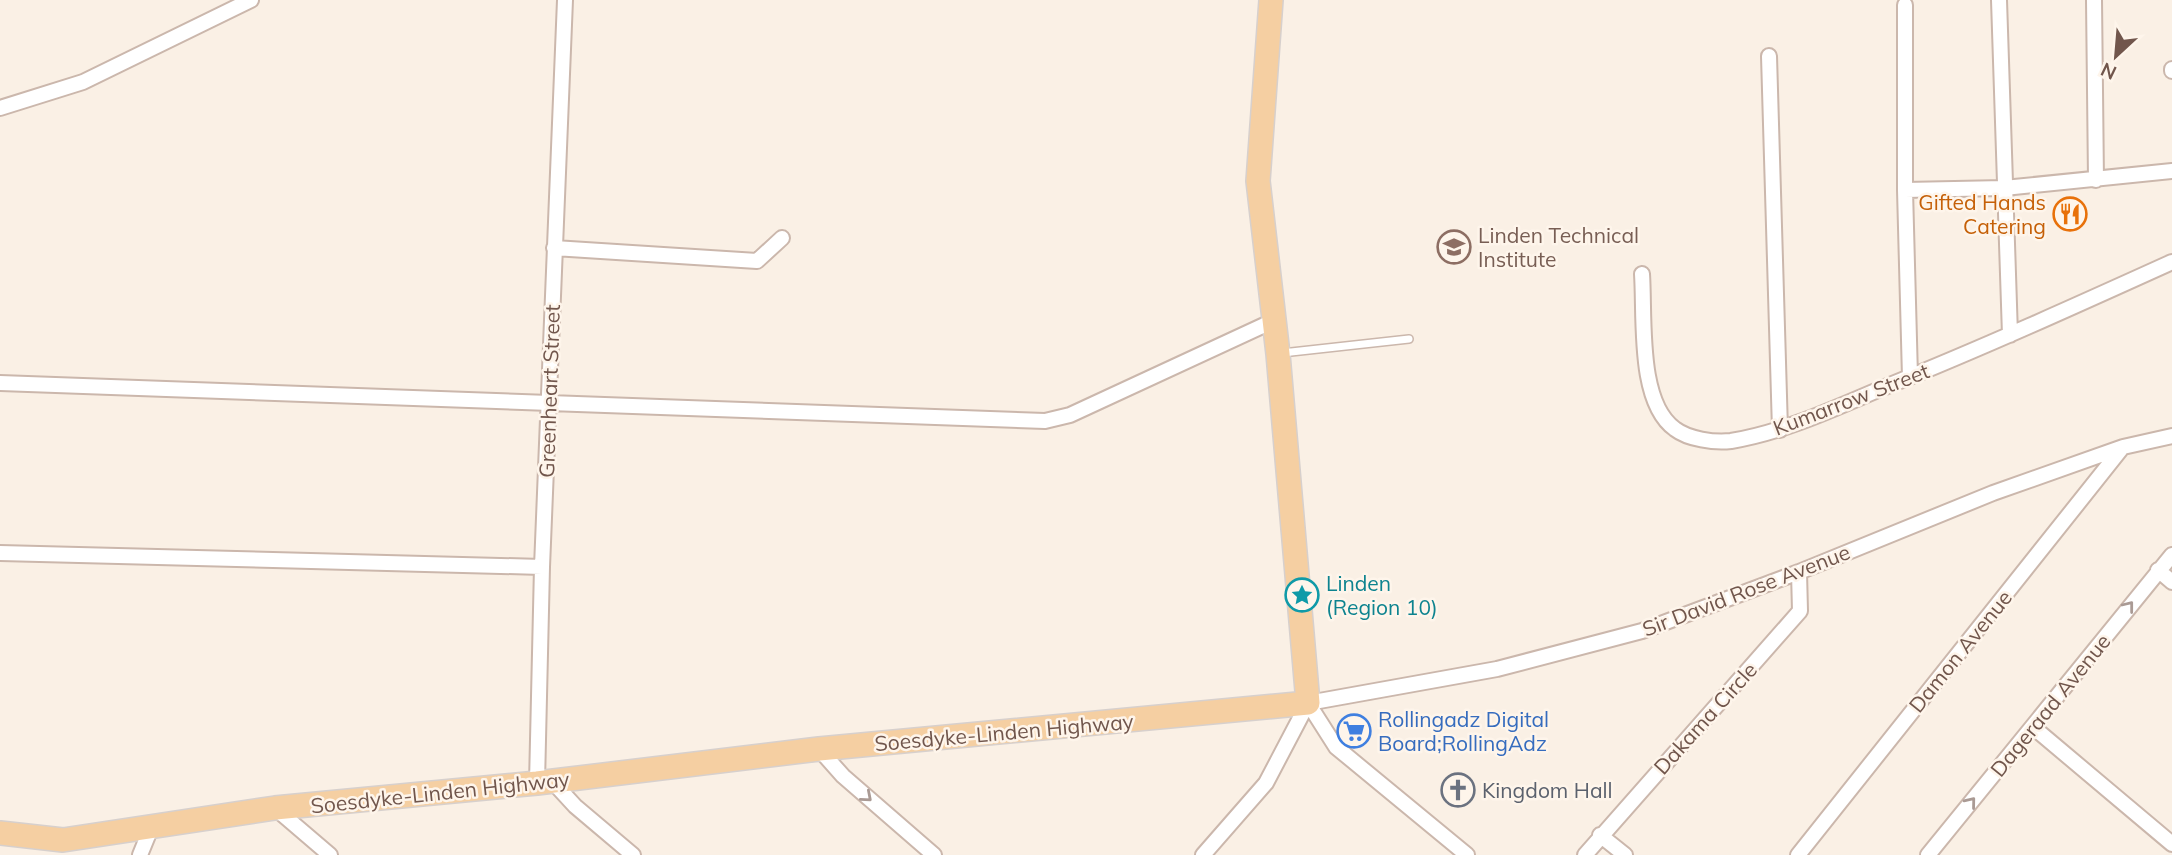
<svg xmlns="http://www.w3.org/2000/svg" width="2172" height="855" viewBox="0 0 2172 855" font-family="Mulish,sans-serif">
  <style>
    .lines { fill: none; stroke-linecap: round; stroke-linejoin: round }
    .lane-casing { stroke: #cbb7ac; stroke-width: 10 }
    .street-casing { stroke: #cbb7ac; stroke-width: 18 }
    .primary-casing { stroke: #d7d0cd; stroke-width: 26 }
    .lane { stroke: #fff; stroke-width: 7 }
    .street { stroke: #fff; stroke-width: 14 }
    .primary { stroke: #f5cfa2; stroke-width: 23 }
    .oneway { stroke: #aa9a94 }
    .labels { text-anchor: middle; dominant-baseline: central; stroke-width: 5; stroke-linejoin: round; paint-order: stroke }
    .food-label { font-size: 21px; fill: #c56008; stroke: #fef5eb; text-anchor: end }
    .education-label { font-size: 21px; fill: #785e54; stroke: #fef5eb; text-anchor: start }
    .street-label { font-size: 21px; fill: #71564c; stroke: #fef5eb }
    .culture-label { font-size: 21px; fill: #0d838f; stroke: #fef5eb; text-anchor: start }
    .shop-label { font-size: 21px; fill: #366cbe; stroke: #fef5eb; text-anchor: start }
    .worship-label { font-size: 21px; fill: #5b616d; stroke: #fef5eb; text-anchor: start }
  </style>
  <rect width="100%" height="100%" fill="#faf0e5"/>
  <g class="lines">
    <defs>
      <path id="lane" d="M1282 353 1409 339"/>
      <path id="street" d="M1999 0 2010 335
        M2094 0 2096 180
        M1905 5V190L1910 377
        M1769 56 1780 430
        M2172 69V71
        M0 108 83 82 251 0
        M1905 190 2004 188 2172 171
        M554 248 757 261 782 238
        M1642 274C1645 317 1637 402 1675 429 1688 439 1714 443 1731 441 1785 432 1835 408 1885 387 1982 348 2077 305 2172 262
        M0 383 1045 421 1070 415 1273 321
        M0 553 542 567
        M2158 570 2172 582
        M1308 703 1497 669 1642 631 1799 572 1993 493 2123 447 2172 436
        M1308 703 1336 747 1467 855
        M2033 727 2172 844
        M819 749 843 776 934 855
        M552 781 575 806 633 855
        M537 783 542 567 565 0
        M275 808 330 855
        M1600 835 1625 855
        M140 855 151 828
        M1203 855 1266 783 1308 703
        M1585 855 1800 611 1799 572
        M1798 855 2122 448
        M1928 855 2172 555"/>
      <path id="primary" d="M0 833 63 840 275 808 537 783 819 749 1308 703 1278 354 1258 181 1271 0"/>
    </defs>
    <use href="#lane" class="lane-casing"/>
    <use href="#street" class="street-casing"/>
    <use href="#primary" class="primary-casing"/>
    <use href="#lane" class="lane"/>
    <use href="#street" class="street"/>
    <use href="#primary" class="primary"/>
  </g>
  <defs><path id="oneway-chevron" d="M-2-3.5L2.5 0L-2 3.5" fill="none" stroke-width="1.6" stroke-linecap="round" stroke-linejoin="round" transform="scale(1.75)"/></defs>
  <g class="oneway">
    <use href="#oneway-chevron" transform="translate(2129 606) rotate(-52)"/>
    <use href="#oneway-chevron" transform="translate(867 797) rotate(41)"/>
    <use href="#oneway-chevron" transform="translate(1971 802) rotate(-51)"/>
  </g>
  <defs>
    <symbol id="restaurant-ring" viewBox="-11 -11 22 22"><circle r="9.5" fill="#fef5eb" stroke="#e8710a" stroke-width="1.5"/><path d="M-5-6h1v4h1v-4h1v4h1v-4h1v5L-1.5 .5V6h-2V.5L-5-1ZM5-6V6H3V1.5H1.5Q1.5-4 5-6Z" fill="#e8710a"/></symbol>
    <symbol id="school-ring" viewBox="-11 -11 22 22"><circle r="9.5" fill="#fef5eb" stroke="#8d6e63" stroke-width="1.5"/><path d="M0-5L7-2L0 1L-7-2ZM-4 1L0 2.5L4 1V4Q0 6-4 4Z" fill="#8d6e63"/></symbol>
    <symbol id="sight-ring" viewBox="-11 -11 22 22"><circle r="9.5" fill="#fef5eb" stroke="#0f9aa8" stroke-width="1.5"/><path d="M0-6L1.8-2.2L6-1.7L2.9 1.2L3.7 5.4L0 3.3L-3.7 5.4L-2.9 1.2L-6-1.7L-1.8-2.2Z" fill="#0f9aa8"/></symbol>
    <symbol id="supermarket-ring" viewBox="-11 -11 22 22"><circle r="9.5" fill="#fef5eb" stroke="#3f7fe0" stroke-width="1.5"/><path d="M-6-5.5h2.5l.6 2H6L4.5 2H-2.5L-4.4-4H-6ZM-1.5 3.2a1.3 1.3 0 1 0 .1 0ZM3 3.2a1.3 1.3 0 1 0 .1 0Z" fill="#3f7fe0"/></symbol>
    <symbol id="church-ring" viewBox="-11 -11 22 22"><circle r="9.5" fill="#fef5eb" stroke="#6b7280" stroke-width="1.5"/><path d="M-1.2-6h2.4v3.5h3.3v2.4h-3.3V6h-2.4V-.1h-3.3v-2.4h3.3Z" fill="#6b7280"/></symbol>
  </defs>
  <g fill-rule="evenodd">
    <use href="#restaurant-ring" x="2051" y="195" width="38" height="38"/>
    <use href="#school-ring" x="1435" y="228" width="38" height="38"/>
    <use href="#sight-ring" x="1283" y="576" width="38" height="38"/>
    <use href="#supermarket-ring" x="1335" y="712" width="38" height="38"/>
    <use href="#church-ring" x="1439" y="771" width="38" height="38"/>
  </g>
  <g class="labels">
    <g class="food-label">
      <text x="2046" y="202">Gifted Hands<tspan x="2046" dy="24">Catering</tspan></text>
    </g>
    <g class="education-label">
      <text x="1478" y="235">Linden Technical<tspan x="1478" dy="24">Institute</tspan></text>
    </g>
    <g class="street-label">
      <text transform="translate(549 391) rotate(-88)">Greenheart Street</text>
      <text transform="translate(1851 399) rotate(-21)">Kumarrow Street</text>
      <text transform="translate(1746 590) rotate(-21)">Sir David Rose Avenue</text>
      <text transform="translate(1960 651) rotate(-51)">Damon Avenue</text>
      <text transform="translate(2050 705) rotate(-51)">Dageraad Avenue</text>
      <text transform="translate(1705 718) rotate(-48)">Dakama Circle</text>
      <text transform="translate(1004 732) rotate(-5)">Soesdyke-Linden Highway</text>
      <text transform="translate(440 792) rotate(-6)">Soesdyke-Linden Highway</text>
    </g>
    <g class="culture-label">
      <text x="1326" y="583">Linden<tspan x="1326" dy="24">(Region 10)</tspan></text>
    </g>
    <g class="shop-label">
      <text x="1378" y="719">Rollingadz Digital<tspan x="1378" dy="24">Board;RollingAdz</tspan></text>
    </g>
    <g class="worship-label">
      <text x="1482" y="790">Kingdom Hall</text>
    </g>
  </g>
  <g transform="translate(2116 56) rotate(206)" stroke="#fef5eb" stroke-width="5" paint-order="stroke">
  <path d="M0-5L12 26L0 18L-12 26Z" fill="#71564c"/>
  <text y="-10" font-size="19" font-weight="bold" text-anchor="middle" fill="#71564c">N</text>
  </g>
</svg>
